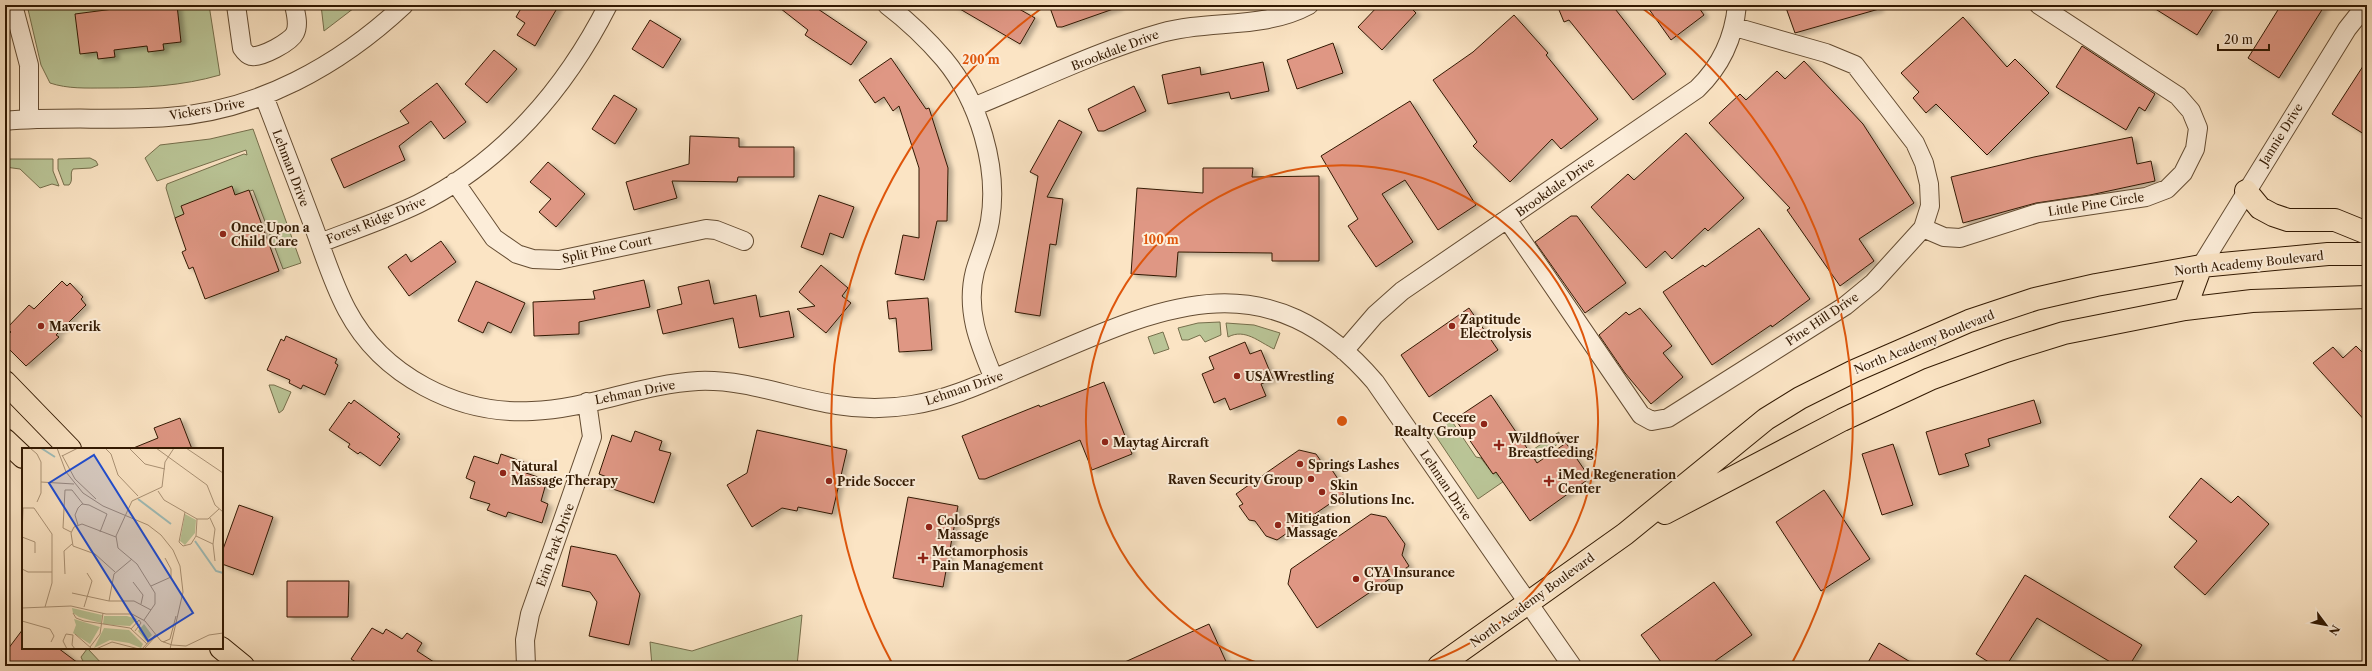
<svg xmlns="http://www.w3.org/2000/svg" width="2372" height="671" viewBox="0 0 2372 671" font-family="'Libre Caslon Text',serif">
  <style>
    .green { fill: #bac597; stroke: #766f4c }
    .building { fill: #df9784; stroke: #321902; filter: url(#shadow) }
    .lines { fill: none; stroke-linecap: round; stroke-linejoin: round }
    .minor-casing { stroke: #644c32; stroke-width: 20 }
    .trunk-casing { stroke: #321902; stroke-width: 24 }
    .minor { stroke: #fcedd9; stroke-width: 18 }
    .trunk { stroke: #fbe4c4; stroke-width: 22 }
    .ring { fill: none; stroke: #df560c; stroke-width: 2 }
    .poi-dot { fill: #8f2418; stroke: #fcedd9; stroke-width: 1.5 }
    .labels { text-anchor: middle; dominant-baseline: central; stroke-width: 4; stroke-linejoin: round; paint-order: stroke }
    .street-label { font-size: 12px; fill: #321902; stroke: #fcedd9 }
    .poi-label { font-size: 12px; font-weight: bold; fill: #321902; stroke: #fcedd9; text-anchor: start }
    .inset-river { fill: none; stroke: #a0beba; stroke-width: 2 }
    .inset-road { fill: none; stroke: #ab9376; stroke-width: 1 }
    .view { fill: #1d4ed8; fill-opacity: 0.15; stroke: #1d4ed8; stroke-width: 2 }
    .inset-edge { fill: none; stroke: #321902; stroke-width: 2 }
    .centre { fill: #df560c; stroke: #fcedd9; stroke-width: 2 }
    .ring-label { font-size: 12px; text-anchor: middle; font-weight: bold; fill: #df560c; stroke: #fcedd9; stroke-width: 4; stroke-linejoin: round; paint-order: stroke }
  </style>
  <defs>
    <filter id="shadow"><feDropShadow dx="4.5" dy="2.5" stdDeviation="2" flood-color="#0004"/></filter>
  </defs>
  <rect width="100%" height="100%" fill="#fbe4c4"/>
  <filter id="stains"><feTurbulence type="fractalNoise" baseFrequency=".005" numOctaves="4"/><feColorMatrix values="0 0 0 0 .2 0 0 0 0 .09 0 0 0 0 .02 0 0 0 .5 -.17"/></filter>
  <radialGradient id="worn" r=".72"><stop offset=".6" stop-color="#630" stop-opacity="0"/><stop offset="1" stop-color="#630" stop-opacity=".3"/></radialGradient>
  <path class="green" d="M27 5H209L220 75C182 86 144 88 105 88 86 88 68 89 50 83L41 65Z
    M321 5H358L324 31Z
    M253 129 301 263 283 269 253 190 175 218 166 188 167 184 244 154 247 155 246 150 157 181 145 158 160 145 210 139Z
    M90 158 96 161 98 165 91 168 73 169C69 174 74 180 69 185H64L58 169V159Z
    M7 159H53V171L59 186 52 184 40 188 20 169 5 167Z
    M1220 322 1221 335 1205 342 1200 335 1188 340H1182L1178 328 1198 323Z
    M1226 323 1254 325 1280 333 1274 349C1259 342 1245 328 1228 337Z
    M1163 332 1169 349 1154 354 1148 337Z
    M269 385H274L291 392 283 410 279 413Z
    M1451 420 1476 457 1481 458 1493 474 1528 450 1536 459 1478 499 1433 432Z
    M1559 432V443L1540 457 1534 449Z
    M802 615 797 666H652L650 642 692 651Z
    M87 649H88L104 666C95 666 84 667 81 657Z"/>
  <path class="building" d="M144 5H177L181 42 163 44 164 50 148 52 147 46 114 50 115 57 98 59 97 52 80 54 75 14Z
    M523 5H559L535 46 517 35 525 23 516 17Z
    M776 5H812L867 42 851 65 805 35 808 30Z
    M953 5H1012L1035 18 1020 44Z
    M1049 5H1118L1119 7 1062 27H1057Z
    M1379 5H1408L1416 13 1382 50 1358 27Z
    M1557 5H1612L1666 74 1633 100 1569 20 1564 22Z
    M1646 5H1697L1704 15 1671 40Z
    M1785 5H1879V9L1795 33Z
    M2149 5H2216L2197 35Z
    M2281 5H2325L2279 78 2248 58Z
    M1514 15 1548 53 1546 55 1598 119 1561 149 1552 139 1510 182 1473 146 1477 142 1433 80 1473 52Z
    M1963 17 2007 67 2015 59 2049 93 1987 155 1936 104 1926 113 1913 98 1919 92 1901 73Z
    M650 20 681 39 663 68 632 49Z
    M1333 43 1343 73 1297 89 1287 60Z
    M2082 46 2155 94 2145 111 2139 107 2126 130 2056 87Z
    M494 50 517 69 487 103 465 84Z
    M891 58 926 109 929 108 948 168 947 221H937L924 280 895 274 903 235 919 238V168L899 106 893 111 884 97 875 103 859 80Z
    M2367 60V136L2332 114Z
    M1804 61 1863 124 1914 203 1859 239 1874 261 1840 286 1787 210 1790 208 1709 123 1740 94 1746 100 1777 71 1785 79Z
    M1263 62 1269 91 1231 99 1229 92 1168 104 1162 75 1200 67 1201 75Z
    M437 83 466 122 444 139 431 121 399 146 405 160 344 188 331 159 409 123 400 111Z
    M1134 86 1146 111 1104 131H1098L1088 109Z
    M614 95 637 109 615 144 592 129Z
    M1410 101 1476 205 1438 230 1405 180 1382 194 1413 242 1376 267 1348 226 1358 219 1321 156Z
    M1059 120 1082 132 1047 197 1063 199 1056 245 1050 244 1040 316 1015 312 1038 176 1030 172Z
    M1686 133 1744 198 1708 231 1705 228 1672 259 1665 251 1646 268 1591 207 1628 174 1634 180Z
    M690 136 739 138V147H794V177H738L737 182 672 181 677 198 634 210 626 182 689 164Z
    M2132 137 2137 164 2151 161 2155 181 2090 195 2036 203 1963 223 1951 177 2034 157Z
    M548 162 585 194 556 227 539 212 551 199 530 182Z
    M1203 168H1253L1252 177 1319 176V261H1272V253L1178 252 1176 277 1131 274 1137 188 1203 193Z
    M232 186 235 195 249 190 279 271 205 299 193 267 189 269 182 252 186 250 175 218 184 214 181 206Z
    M819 195 854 207 843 238 830 233 823 255 801 247Z
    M1571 216H1577L1626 283 1585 313 1535 242Z
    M1759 228 1810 299 1772 327 1771 325 1712 365 1663 292 1703 265 1705 267Z
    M441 241 456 262 409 296 388 267 406 254 411 262Z
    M821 265 848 288 842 296 851 303 826 333 797 309 815 306 799 292Z
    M644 280 650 307 579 322V334L534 336 533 302 595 299 593 291Z
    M709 280 714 304 756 295 760 317 789 311 794 337 739 348 733 318 663 334 657 310 682 304 678 287Z
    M62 281 67 286 70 283 83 297 81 299 86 305 56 335 59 337 26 366 5 345V338L11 332 7 328 29 305 34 309Z
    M476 281 525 303 511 333 488 322 483 333 458 321Z
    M928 298 932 350 899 352 896 318 889 319 887 301Z
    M1469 308 1498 350 1429 397 1401 355Z
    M1640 308 1672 346 1663 353 1683 377 1651 404 1625 373 1599 335 1626 312 1629 315Z
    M286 336 337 359 335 363 338 365 325 395 303 385 301 389 289 383 290 380 267 370 281 339 284 341Z
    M1245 342 1250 354 1261 350 1273 379 1261 384 1266 396 1230 410 1225 398 1214 403 1202 374 1214 369 1209 357Z
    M2356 346 2367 357V423L2313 363 2333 347 2343 358Z
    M1104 382 1132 454 1092 470 1080 440 985 479H979L962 436 1039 405 1040 407Z
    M1491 395 1537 463 1566 443 1590 478 1530 521 1496 472 1493 474 1455 419Z
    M354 400 400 434 397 437 400 439 380 466 360 452 358 454 348 447 350 444 329 430 349 402 351 404Z
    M2034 400 2041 423 1988 439 1990 446 1965 454 1969 466 1939 475 1926 432Z
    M180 418 192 449H131L158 438 154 428Z
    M757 430 847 450 832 514 798 507 797 511 782 508 752 527 727 485 747 473Z
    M635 431 662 441 659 450 671 453 654 503 604 486 607 477 599 474 612 435 631 442Z
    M1893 444 1913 505 1882 515 1862 454Z
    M1299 450 1316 454 1325 467H1330L1340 482 1337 484 1344 494 1277 540 1266 536 1255 521 1249 520 1239 506 1243 504 1236 494Z
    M501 454 529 464 526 473 547 480 541 501 548 504 542 523 508 512 506 517 487 510 490 504 470 498 475 482 466 478 474 456 498 464Z
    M2201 478 2231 503 2238 496 2269 524 2205 595 2174 567 2197 541 2169 517Z
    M1824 490 1870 559 1821 591 1776 522Z
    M908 497 958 506 943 587 893 578Z
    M239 505 273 517 253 575 222 564V552Z
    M1371 514 1386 517 1405 544 1402 555 1409 566 1317 628 1288 584 1291 569Z
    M571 546 616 555 640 594 629 645 589 636 597 602 590 592 562 586Z
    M2025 575 2142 645 2129 666H2117L2037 618 2006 666H1995L1976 654Z
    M287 581H349L348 617H287Z
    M1714 582 1752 635 1708 666H1664L1641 635Z
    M1209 624 1228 666H1116Z
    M372 628 383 634 386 629 402 639 407 633 422 643 417 651 440 666H362L351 659Z
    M23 629V648H58L82 666H5V653Z
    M1879 643 1917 666H1866Z"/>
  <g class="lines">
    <defs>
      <path id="minor" d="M13 5 29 65V119
        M236 5 242 48C244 51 247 55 251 56 261 58 291 42 295 33 299 25 296 14 294 5
        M887 5C908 21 927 39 944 59 979 101 999 168 990 221 987 239 980 254 975 271 965 310 979 343 994 379
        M264 96C280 137 296 180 312 222 323 251 332 282 347 310 382 376 458 415 532 411 588 409 642 384 698 381 747 379 790 398 837 405 861 409 888 409 912 405 945 400 977 386 1007 373 1142 317 1258 245 1375 382L1572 666
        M973 107C1035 82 1097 51 1161 33 1210 19 1263 30 1309 5
        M5 121C59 116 114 121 168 117 258 111 340 65 404 5
        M455 182 494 238 517 254 533 259 559 260 706 229 716 230 744 241
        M1507 219 1641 415 1652 421 1668 418 1845 306 1873 283 1923 228 1930 206 1929 184 1924 163 1915 143 1855 65 1826 53 1735 27
        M1923 228 1944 237 1960 238 2038 213 2146 197 2167 189 2183 173 2195 149 2198 128 2191 111 2178 96 2039 5
        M320 243C353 230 387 219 418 204 503 162 566 88 608 5
        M2201 266 2347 29 2366 5
        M1344 351 1375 315 1402 291 1697 89C1721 66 1734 37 1737 5
        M526 666 525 640 530 614 592 437 587 402"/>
      <path id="trunk" d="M2246 191 2260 208 2273 215 2288 220H2335L2367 233
        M2185 309 2201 266
        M5 382 70 449
        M5 440 23 457
        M1665 513 1842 420 1930 379 2006 351 2064 333 2185 309 2252 301 2367 297
        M221 648 243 666
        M1439 666 1625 534 1766 419 1800 398 1854 371 1969 321 2035 299 2096 285 2201 266 2328 254H2367"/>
    </defs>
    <use href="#minor" class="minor-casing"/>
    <use href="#trunk" class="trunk-casing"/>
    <use href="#minor" class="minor"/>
    <use href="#trunk" class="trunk"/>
  </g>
  <g class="ring">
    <path d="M1267 666A256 256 0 1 1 1417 666"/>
    <path d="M893 665A511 511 0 0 1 1042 8M1642 8A511 511 0 0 1 1791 665"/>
  </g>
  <g class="poi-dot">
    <circle cx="223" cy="234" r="4"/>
    <circle cx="41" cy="326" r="4"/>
    <circle cx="1452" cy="326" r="4"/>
    <circle cx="1237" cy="376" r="4"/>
    <circle cx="1484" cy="424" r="4"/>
    <circle cx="1105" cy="442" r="4"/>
    <path d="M1497 439h4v4h4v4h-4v4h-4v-4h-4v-4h4z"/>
    <circle cx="1300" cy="464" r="4"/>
    <circle cx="503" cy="473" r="4"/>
    <circle cx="1311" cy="479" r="4"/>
    <circle cx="829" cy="481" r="4"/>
    <path d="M1547 475h4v4h4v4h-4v4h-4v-4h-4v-4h4z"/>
    <circle cx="1322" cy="492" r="4"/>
    <circle cx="1278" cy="525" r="4"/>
    <circle cx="929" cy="527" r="4"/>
    <path d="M921 552h4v4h4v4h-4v4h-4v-4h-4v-4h4z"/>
    <circle cx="1356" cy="579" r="4"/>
  </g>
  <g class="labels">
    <g class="street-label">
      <text transform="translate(1115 50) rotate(-21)">Brookdale Drive</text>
      <text transform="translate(207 109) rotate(-10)">Vickers Drive</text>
      <text transform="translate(2281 134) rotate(-58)">Jannie Drive</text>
      <text transform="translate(291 168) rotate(69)">Lehman Drive</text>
      <text transform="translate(1555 187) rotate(-35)">Brookdale Drive</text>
      <text transform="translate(2096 204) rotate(-9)">Little Pine Circle</text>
      <text transform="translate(376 220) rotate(-22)">Forest Ridge Drive</text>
      <text transform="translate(607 249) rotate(-12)">Split Pine Court</text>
      <text transform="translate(2249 263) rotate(-6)">North Academy Boulevard</text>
      <text transform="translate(1822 319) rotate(-34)">Pine Hill Drive</text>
      <text transform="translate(1924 342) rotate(-22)">North Academy Boulevard</text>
      <text transform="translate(964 388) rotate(-19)">Lehman Drive</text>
      <text transform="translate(635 392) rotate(-11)">Lehman Drive</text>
      <text transform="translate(1446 485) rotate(56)">Lehman Drive</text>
      <text transform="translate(555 545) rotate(-70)">Erin Park Drive</text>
      <text transform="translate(1532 600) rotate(-36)">North Academy Boulevard</text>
    </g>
    <g class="poi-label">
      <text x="231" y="227">Once Upon a<tspan x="231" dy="14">Child Care</tspan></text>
      <text x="1460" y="319">Zaptitude<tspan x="1460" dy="14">Electrolysis</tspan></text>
      <text x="49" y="326">Maverik</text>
      <text x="1245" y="376">USA Wrestling</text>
      <text x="1476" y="417" text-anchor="end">Cecere<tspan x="1476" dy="14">Realty Group</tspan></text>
      <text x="1508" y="438">Wildflower<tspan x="1508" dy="14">Breastfeeding</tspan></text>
      <text x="1113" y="442">Maytag Aircraft</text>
      <text x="1308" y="464">Springs Lashes</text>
      <text x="511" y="466">Natural<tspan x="511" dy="14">Massage Therapy</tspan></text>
      <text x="1558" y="474">iMed Regeneration<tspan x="1558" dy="14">Center</tspan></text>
      <text x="1303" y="479" text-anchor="end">Raven Security Group</text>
      <text x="837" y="481">Pride Soccer</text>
      <text x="1330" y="485">Skin<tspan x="1330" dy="14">Solutions Inc.</tspan></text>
      <text x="1286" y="518">Mitigation<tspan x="1286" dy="14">Massage</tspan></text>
      <text x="937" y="520">ColoSprgs<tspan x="937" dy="14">Massage</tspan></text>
      <text x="932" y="551">Metamorphosis<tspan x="932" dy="14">Pain Management</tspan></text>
      <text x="1364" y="572">CYA Insurance<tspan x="1364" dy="14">Group</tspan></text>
    </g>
  </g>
  <g transform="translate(22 448)">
    <rect width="201" height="201" fill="#fbe4c4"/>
    <path d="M163 66 174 72 173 85 163 97 158 93ZM50 160 80 167 79 175 57 169 51 165ZM82 168H105L115 171 108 178 91 177 81 176ZM52 171 78 179 68 196 51 185 54 177ZM122 176 130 187 124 193 116 183ZM82 180 107 182 121 196 119 200 107 195 88 192 72 200Z" fill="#bac597"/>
    <path class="inset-river" d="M19 0 33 9M116 51 149 76M173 93 194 123 201 125"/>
    <path class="inset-road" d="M8 0 15 6 19 14V45L15 54M35 0 44 24 61 45 81 58 126 77 139 87 151 102 158 118 161 144 148 201M83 0 89 6 96 27 116 48M107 0 123 16 143 21M134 0 185 37 193 57 201 64M164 0 201 25M40 7 53 31 74 51M40 8 56 0M19 34 52 36M136 43 142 52 175 71H186L197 61M163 64 157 94 161 98 169 96 174 88 175 71M188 70 193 81 191 96 193 113M56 77 53 67 56 60 60 56 67 57 85 66 78 84M49 84 41 80 43 42H50L61 56M174 88 191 96M0 89 1 60H12L30 86V135L23 159M0 89 13 94V105M0 121 6 124H30M93 124 73 106 51 98 49 85 52 79 60 76 94 89M43 126 42 103 50 96M111 134 121 147 119 156M129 138 149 129V121L143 110M50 145 87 153H112L129 162M87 153 92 126 110 111M62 159 70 133 65 125M0 160 49 158 84 166H110L123 173 139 193 150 197M51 165 54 170 62 173 108 180 125 196M122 172 133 156V145L115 116 96 100 94 88 110 53 140 39 143 14 152 0M0 173 28 181 32 188 29 194M109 181 117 172 119 175 113 183M53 186 70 201M141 194 148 191 154 168M150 197 164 198 187 187 201 185M68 199 78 186 81 165M45 201 41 193 44 186 51 187 50 197 53 201M74 201 90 194 117 201M120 201 133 187M122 201 134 188"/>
    <path class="view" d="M72 7 171 165 126 193 27 35Z"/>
    <rect width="201" height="201" class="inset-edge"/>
  </g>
  <circle cx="1342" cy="421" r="6" class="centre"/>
  <g class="ring-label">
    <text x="981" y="64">200 m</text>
    <text x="1161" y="244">100 m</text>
  </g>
  <rect width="2372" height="671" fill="none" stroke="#fbe4c4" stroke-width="20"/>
  <rect x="6" y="6" width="2360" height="659" fill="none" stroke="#321902" stroke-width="2"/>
  <rect x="10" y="10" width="2352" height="651" fill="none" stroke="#321902"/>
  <g transform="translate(2326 625) rotate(122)" stroke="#fcedd9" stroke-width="3" paint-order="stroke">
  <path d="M0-3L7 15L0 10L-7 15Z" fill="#321902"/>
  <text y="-6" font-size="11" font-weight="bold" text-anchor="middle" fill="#321902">N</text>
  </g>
  <path d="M2218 44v6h51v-6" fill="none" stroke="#321902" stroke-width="2"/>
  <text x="2224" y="44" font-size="12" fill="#321902" stroke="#fcedd9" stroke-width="3" paint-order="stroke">20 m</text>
  <rect width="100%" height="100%" filter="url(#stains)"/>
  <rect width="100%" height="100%" fill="url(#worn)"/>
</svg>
